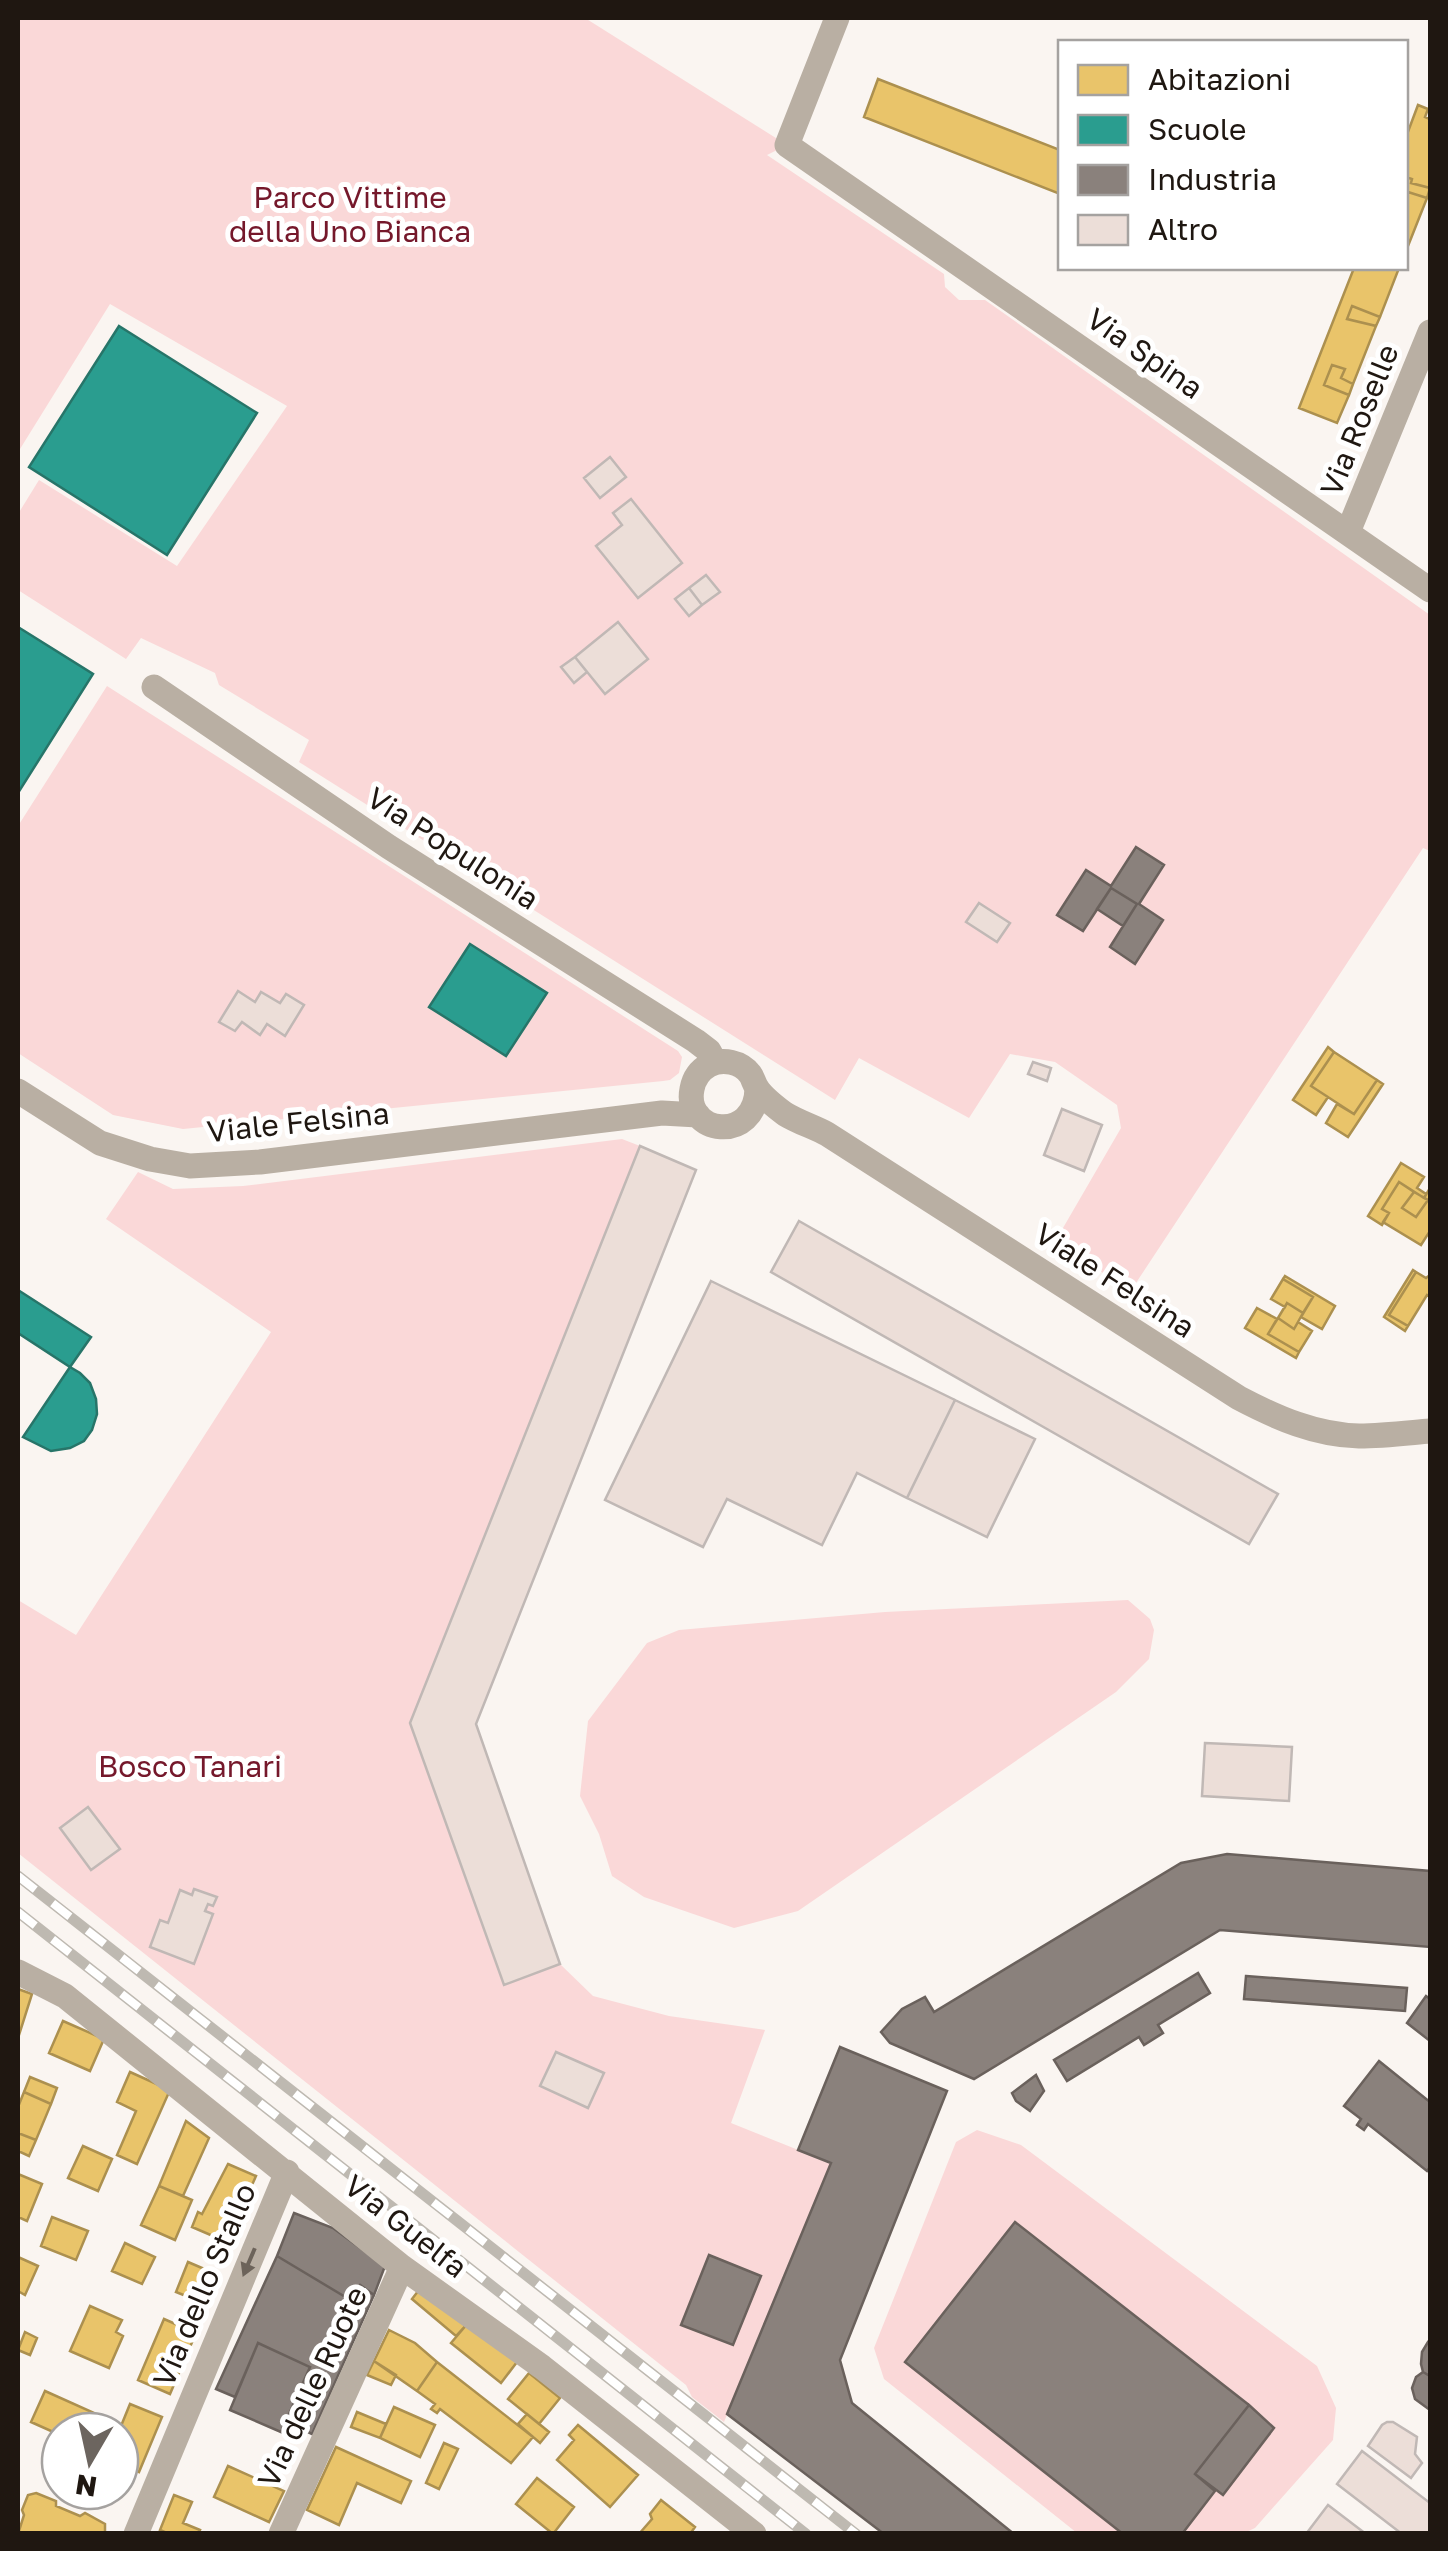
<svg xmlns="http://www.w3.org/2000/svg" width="1448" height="2551" viewBox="0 0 1448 2551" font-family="'Golos Text',sans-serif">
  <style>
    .green { fill: #fad8d8; fill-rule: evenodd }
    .homes { fill: #e9c46a; stroke: #ac904f; stroke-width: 2.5 }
    .schools { fill: #2a9d8f; stroke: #277569; stroke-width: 2.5 }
    .industry { fill: #8a817c; stroke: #6a615c; stroke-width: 2.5 }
    .building { fill: #ecded8; stroke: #c0b8b5; stroke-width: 2.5 }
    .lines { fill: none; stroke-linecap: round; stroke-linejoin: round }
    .minor { stroke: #b9afa3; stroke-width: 25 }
    .rail-casing { stroke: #beb9b1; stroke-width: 11 }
    .rail { stroke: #fff; stroke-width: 8; stroke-dasharray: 22; stroke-linecap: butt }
    .oneway { fill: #6c635a }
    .labels { text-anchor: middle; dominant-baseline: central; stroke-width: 10; stroke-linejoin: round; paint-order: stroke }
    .park-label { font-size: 30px; fill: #75182b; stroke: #fff }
    .street-label { font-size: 30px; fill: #1f1711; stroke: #fff }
  </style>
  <rect width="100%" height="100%" fill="#faf5f1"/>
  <path class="green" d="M18 18H585L787 145 767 155 944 274 945 287 959 300H985L1430 615V851L1423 848 1130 1292 1056 1240 1121 1128 1117 1105 1055 1062 1010 1054 969 1118 859 1058 835 1100 299 762 309 740 219 685 215 673 141 638 126 659 18 590V514L39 480 177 566 287 406 110 304 20 449 18 447Z
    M107 686 678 1051 682 1057 679 1073 670 1080 663 1081 183 1129 113 1115 18 1053V826Z
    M622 1139 640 1146 410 1723 504 1985 560 1964 593 1996 669 2016 765 2030 731 2123 831 2163 724 2422 692 2397 686 2385 18 1853V1600L76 1635 271 1332 106 1219 138 1172 173 1189 243 1186ZM555 2052 603 2073 588 2108 541 2086ZM760 2276 733 2345 682 2325Z
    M1128 1600 1150 1619 1154 1630 1149 1659 1116 1692 798 1911 734 1928 644 1897 612 1876 599 1834 580 1796 588 1721 647 1643 679 1630 885 1612Z
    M977 2130 1021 2145 1317 2366 1336 2408 1333 2440 1255 2528 1244 2533H1182L1195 2474 1249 2405 1015 2222 905 2362 1123 2533H1077L884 2379 874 2348 956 2142Z"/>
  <path class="homes" d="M878 79 1060 150V194L864 117Z
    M1418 105 1428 109 1425 117 1430 119V188L1411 183 1412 179 1406 177V137Z
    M1406 177 1412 179 1411 183 1430 188 1427 198 1408 192 1406 195Z
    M1408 192 1427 198 1406 251V195Z
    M1354 268H1399L1380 317 1352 306 1347 319 1376 326 1353 384 1341 378 1345 369 1332 365 1324 385 1349 395 1337 423 1299 408Z
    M1352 306 1380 317 1376 326 1347 319Z
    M1332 365 1345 369 1341 378 1353 384 1349 395 1324 385Z
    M1328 1047 1334 1052 1311 1086 1328 1097 1316 1115 1293 1100Z
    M1334 1052 1377 1080 1354 1114 1311 1086Z
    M1377 1080 1383 1084 1348 1137 1326 1123 1337 1104 1354 1114Z
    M1401 1163 1424 1177 1417 1188 1426 1194 1424 1198 1399 1182 1382 1209 1389 1213 1382 1225 1368 1216Z
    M1399 1182 1414 1192 1402 1208 1416 1217 1428 1200 1424 1198 1430 1188V1231L1421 1245 1383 1222 1389 1213 1382 1209Z
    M1414 1192 1428 1200 1416 1217 1402 1208Z
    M1413 1270 1416 1272 1389 1315 1408 1326 1405 1331 1384 1317Z
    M1416 1272 1426 1278 1430 1275V1297L1427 1295 1408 1326 1389 1315Z
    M1285 1276 1335 1306 1322 1329 1301 1317 1313 1297 1283 1279Z
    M1283 1279 1313 1297 1303 1313 1287 1303 1285 1307 1271 1299Z
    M1287 1303 1303 1313 1294 1329 1278 1318Z
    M1257 1308 1277 1319 1268 1334 1299 1352 1296 1358 1245 1328Z
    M1278 1318 1294 1329 1298 1322 1312 1331 1299 1352 1268 1334Z
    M18 1989 32 1994 19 2035 18 2034Z
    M63 2021 104 2039 90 2071 49 2053Z
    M130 2072 170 2090 137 2164 117 2155 136 2111 117 2102Z
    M30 2077 57 2088 51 2104 24 2092Z
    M24 2092 51 2104 36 2140 18 2133V2107Z
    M186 2121 209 2138 183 2196 159 2186Z
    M18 2133 36 2140 29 2156 18 2151Z
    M83 2146 112 2159 98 2191 68 2178Z
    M228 2164 256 2176 227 2242 192 2227 198 2212 202 2214Z
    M18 2174 42 2184 27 2221 18 2217Z
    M159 2186 192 2200 175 2240 141 2225Z
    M52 2217 88 2231 76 2260 41 2246Z
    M125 2243 155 2257 142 2284 112 2271Z
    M18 2257 38 2266 25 2295 18 2291Z
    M188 2262 216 2274 203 2303 176 2292Z
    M422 2286 468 2323 456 2336 412 2299Z
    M90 2306 122 2320 116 2332 123 2336 109 2368 70 2351Z
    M164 2319 196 2333 170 2394 138 2380Z
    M468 2323 517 2362 501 2383 451 2343Z
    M389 2330 415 2343 437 2362 417 2391 374 2361Z
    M25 2332 37 2338 30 2355 18 2350Z
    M374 2361 396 2375 391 2385 367 2375Z
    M437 2362 533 2437 511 2463 440 2409 437 2413 431 2409 435 2404 417 2391Z
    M529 2373 560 2398 539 2424 508 2399Z
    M45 2391 101 2416 94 2431H60V2435L31 2422Z
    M130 2404 162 2417 139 2472 120 2464 119 2431Z
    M394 2407 435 2425 420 2457 380 2438Z
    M357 2412 386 2424 380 2438 351 2427Z
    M527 2414 549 2432 540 2443 518 2424Z
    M578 2425 638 2475 610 2507 557 2460 574 2440 569 2435Z
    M444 2443 458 2449 439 2489 426 2483Z
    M336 2447 411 2481 401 2503 357 2483 339 2525 307 2510Z
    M228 2466 284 2491 269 2522 214 2497Z
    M537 2478 574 2507 553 2534 516 2504Z
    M36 2493 56 2501V2506L80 2516 85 2513 105 2524V2534H18L24 2515 22 2510 28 2495Z
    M174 2495 192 2502 183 2523 200 2530 198 2534H169L160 2530Z
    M661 2500 695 2527 690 2534H639L652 2519 650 2514Z"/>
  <path class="schools" d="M119 326 257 413 167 555 29 467Z
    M18 627 93 674 18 793Z
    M470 944 547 993 506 1056 429 1007Z
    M18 1290 91 1337 70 1367 18 1333Z
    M70 1367 80 1373 90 1383 96 1399 97 1414 92 1430 84 1441 70 1448 51 1451 23 1437Z"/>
  <path class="industry" d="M1136 847 1164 865 1139 904 1163 920 1135 964 1110 947 1137 904 1111 888 1083 931 1057 915 1086 870 1111 886Z
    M1111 888 1137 904 1123 926 1097 909Z
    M1227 1854 1430 1871V1947L1220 1930 974 2079 890 2043 881 2032 902 2009 925 1997 934 2012 1181 1863Z
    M1198 1973 1210 1993 1158 2025 1163 2033 1144 2045 1139 2037 1067 2081 1054 2060Z
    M1246 1976 1407 1988 1405 2011 1244 1999Z
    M1426 1996 1430 1999V2041L1407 2023Z
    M840 2047 947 2091 840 2360 852 2403 1014 2534H884L727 2414 831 2163 798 2150Z
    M1379 2061 1430 2102V2167L1427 2171 1368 2124 1364 2130 1357 2125 1361 2119 1344 2106Z
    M1036 2075 1044 2091 1030 2111 1016 2101 1012 2093Z
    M294 2213 333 2228 385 2266 374 2295 360 2285 347 2298 277 2256Z
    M1015 2222 1249 2405 1195 2474 1215 2491 1182 2534H1123L905 2362Z
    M709 2255 761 2276 733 2345 681 2325Z
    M277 2256 347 2298 360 2285 374 2295 312 2434 286 2422 310 2367 258 2343 235 2397 216 2389Z
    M1428 2342 1430 2343V2376L1423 2372 1421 2364 1422 2352Z
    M258 2343 310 2367 281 2432 230 2410Z
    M1423 2372 1430 2376V2410L1415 2399 1412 2388 1416 2377Z
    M1249 2405 1274 2428 1223 2495 1195 2474Z"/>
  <path class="building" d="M610 457 626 477 600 498 584 478Z
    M631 499 682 563 638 598 596 546 622 525 613 513Z
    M706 575 720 592 702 605 689 588Z
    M689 588 702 605 689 616 675 599Z
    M618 622 648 659 605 694 575 657Z
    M575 657 587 672 574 683 561 667Z
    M979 903 1010 923 997 942 966 922Z
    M238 991 255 1002 261 992 280 1003 286 994 304 1005 285 1036 267 1024 260 1035 242 1022 235 1031 219 1022Z
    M1033 1062 1051 1068 1047 1081 1028 1074Z
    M1062 1109 1102 1125 1084 1171 1044 1155Z
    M640 1146 696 1170 476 1724 560 1964 504 1985 410 1723Z
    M799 1221 1278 1494 1249 1544 771 1272Z
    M711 1281 955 1400 907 1498 857 1473 822 1545 727 1499 703 1547 605 1500Z
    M955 1400 1035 1439 987 1537 907 1498Z
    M1205 1743 1292 1747 1289 1801 1202 1796Z
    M88 1807 120 1849 91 1870 60 1828Z
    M194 1889 217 1897 213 1906 208 1904 205 1911 213 1914 194 1964 150 1947 160 1920 168 1923 180 1890 192 1895Z
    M556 2052 604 2073 588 2108 540 2086Z
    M1387 2422H1393L1417 2437 1415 2454 1422 2463 1411 2478 1368 2446 1382 2425Z
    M1362 2451 1430 2503V2534H1402L1337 2484Z
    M1328 2505 1366 2534H1306Z"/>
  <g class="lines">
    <path class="minor" d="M837 18 787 145 1430 590
      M1348 532 1430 332
      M154 687 389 847 696 1041 709 1051 715 1062
      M757 1088C756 1145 683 1134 692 1089 694 1078 700 1070 709 1065 723 1058 741 1062 750 1074 753 1078 754 1084 757 1088 762 1096 777 1108 785 1114 798 1122 814 1127 827 1134L1239 1398C1277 1418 1316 1435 1359 1436 1383 1436 1407 1433 1430 1431
      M18 1091 100 1143 150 1159 190 1166 260 1162 662 1113 698 1115
      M18 1972 65 1996 402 2267 542 2367 754 2534
      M136 2534 287 2172
      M281 2534 402 2267"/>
    <defs>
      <path id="rail" d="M18 1876 856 2534
        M18 1912 806 2534"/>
    </defs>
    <use href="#rail" class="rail-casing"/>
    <use href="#rail" class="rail"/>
  </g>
  <defs><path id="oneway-solid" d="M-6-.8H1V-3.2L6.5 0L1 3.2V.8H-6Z" transform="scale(2.5)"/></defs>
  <use class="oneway" href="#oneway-solid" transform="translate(249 2262) rotate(113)"/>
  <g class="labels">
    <g class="park-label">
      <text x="350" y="197">Parco Vittime<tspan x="350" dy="34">della Uno Bianca</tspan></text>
      <text x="190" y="1766">Bosco Tanari</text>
    </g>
    <g class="street-label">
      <text transform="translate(1145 353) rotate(35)">Via Spina</text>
      <text transform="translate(1359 420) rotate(-68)">Via Roselle</text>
      <text transform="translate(453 848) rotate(33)">Via Populonia</text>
      <text transform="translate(298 1122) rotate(-6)">Viale Felsina</text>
      <text transform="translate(1115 1280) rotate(33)">Viale Felsina</text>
      <text transform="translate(406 2226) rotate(38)">Via Guelfa</text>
      <text transform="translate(204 2285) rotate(-67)">Via dello Stallo</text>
      <text transform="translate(312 2387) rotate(-65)">Via delle Ruote</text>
    </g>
  </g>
  <rect width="1448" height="2551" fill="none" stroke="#1f1711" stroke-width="40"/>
  <rect x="1058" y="40" width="350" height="230" fill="#ffffff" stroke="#a5a2a0" stroke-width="2.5"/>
  <rect x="1078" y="65" width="50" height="30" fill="#e9c46a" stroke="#a5a2a0" stroke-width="2.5"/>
  <text x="1148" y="90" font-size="30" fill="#1f1711">Abitazioni</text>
  <rect x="1078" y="115" width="50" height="30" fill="#2a9d8f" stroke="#a5a2a0" stroke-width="2.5"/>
  <text x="1148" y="140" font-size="30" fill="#1f1711">Scuole</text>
  <rect x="1078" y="165" width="50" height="30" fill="#8a817c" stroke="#a5a2a0" stroke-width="2.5"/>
  <text x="1148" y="190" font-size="30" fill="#1f1711">Industria</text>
  <rect x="1078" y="215" width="50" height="30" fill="#ecded8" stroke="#a5a2a0" stroke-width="2.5"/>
  <text x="1148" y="240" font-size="30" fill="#1f1711">Altro</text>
  <g transform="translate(90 2461) rotate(189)"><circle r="48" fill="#ffffff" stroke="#a5a2a0" stroke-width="2.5"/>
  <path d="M0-8L18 38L0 25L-18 38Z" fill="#6c655f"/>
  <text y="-15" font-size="28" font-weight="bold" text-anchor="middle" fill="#1f1711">N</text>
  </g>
</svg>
